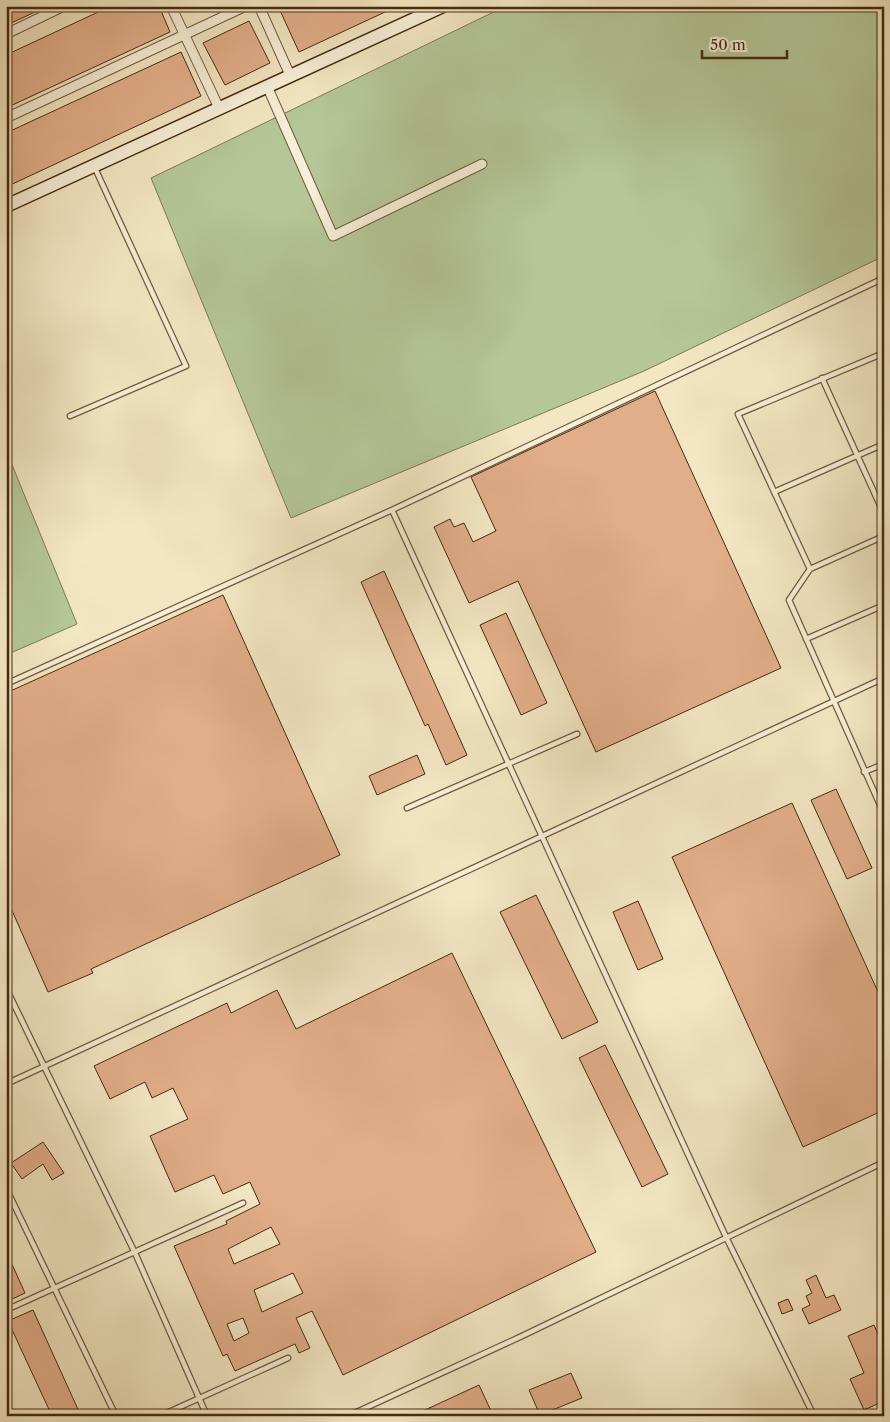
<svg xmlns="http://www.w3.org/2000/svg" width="890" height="1422" viewBox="0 0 890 1422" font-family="'Libre Caslon Text',serif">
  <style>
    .green { fill: #b5c798; stroke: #7e7954 }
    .building { fill: #e2ae8a; stroke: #462b0f; fill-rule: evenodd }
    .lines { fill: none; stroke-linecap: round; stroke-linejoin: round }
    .lane-casing { stroke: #715a3c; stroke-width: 7 }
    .street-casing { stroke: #715a3c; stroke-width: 11 }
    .secondary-casing { stroke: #462b0f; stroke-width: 15 }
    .lane { stroke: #f7efd8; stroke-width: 4.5 }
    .street { stroke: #f7efd8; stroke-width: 9 }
    .secondary { stroke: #f7efd8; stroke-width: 12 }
  </style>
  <rect width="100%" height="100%" fill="#f3e7c3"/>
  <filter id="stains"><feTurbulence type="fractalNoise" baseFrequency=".004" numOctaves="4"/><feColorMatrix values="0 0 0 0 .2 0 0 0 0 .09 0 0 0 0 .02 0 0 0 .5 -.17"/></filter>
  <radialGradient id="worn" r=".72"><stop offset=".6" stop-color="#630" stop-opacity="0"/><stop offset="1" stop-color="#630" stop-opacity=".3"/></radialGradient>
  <path class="green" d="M506 6H884V256L644 371 291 518 151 178Z
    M6 450 77 624 6 655Z"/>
  <path class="building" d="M6 6H48L9 24 6 17Z
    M111 6H159L170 32 6 108V83L10 81 6 73V55Z
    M278 6H336L338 10 346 6H398L299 52Z
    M249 21 270 63 225 85 203 43Z
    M181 52 201 96 6 187V133Z
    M655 391 781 668 596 752 518 581 469 603 434 527 450 519 454 527 464 523 473 542 496 531 471 477Z
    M384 571 467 755 446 765 428 724 425 726 361 582Z
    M223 595 340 855 91 969 93 973 48 992 6 897V693Z
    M506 613 547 703 521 715 480 625Z
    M417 755 425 774 377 795 369 776Z
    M836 789 872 868 847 879 811 800Z
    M792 803 884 1005V1110L803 1147 672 857Z
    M536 895 598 1022 562 1039 500 912Z
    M638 901 663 959 638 970 613 912Z
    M452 953 596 1252 343 1375 312 1311 296 1318 310 1348 299 1353 295 1344 235 1371 227 1354 223 1356 174 1246 227 1224 226 1221 260 1204 250 1182 223 1194 214 1175 175 1192 150 1136 188 1119 173 1088 152 1098 145 1082 110 1099 94 1066 227 1003 231 1013 277 990 296 1029ZM271 1227 280 1244 234 1264 228 1249ZM293 1273 303 1293 262 1312 254 1290ZM243 1318 249 1333 234 1341 227 1324Z
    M605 1045 668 1174 642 1187 579 1058Z
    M43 1142 64 1173 52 1180 43 1164 22 1179 11 1163Z
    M6 1251 25 1293 6 1302Z
    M816 1275 826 1298 834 1295 841 1310 809 1324 802 1309 810 1305 806 1296 812 1293 806 1280Z
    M788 1299 793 1310 782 1314 778 1303Z
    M33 1310 81 1416H52L8 1321Z
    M874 1325 884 1348V1401L864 1410 850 1379 864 1373 848 1336Z
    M571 1373 582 1398 540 1415 529 1390Z
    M479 1385 492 1413 486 1416H412Z"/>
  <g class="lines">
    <defs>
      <path id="lane" d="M884 353 738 414 810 569 789 600 884 814
        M822 378 884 514
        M70 416 186 366 94 166
        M774 492 884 444
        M392 510 726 1237 814 1416
        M810 569 884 536
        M806 639 884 605
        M6 684 392 510 884 278
        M864 772 884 764
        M407 808 577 734
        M6 988 135 1253 207 1416
        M6 1084 884 678
        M6 1188 116 1416
        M6 1310 243 1203
        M160 1416 288 1358
        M348 1416 520 1337 884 1162
        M631 1416 639 1413 814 1415"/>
      <path id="street" d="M171 6 219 108
        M259 6 290 75
        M6 34 64 6
        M267 86 333 236 482 164
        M6 118 246 6"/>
      <path id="secondary" d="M6 206 443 6"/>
    </defs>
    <use href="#lane" class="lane-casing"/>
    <use href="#street" class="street-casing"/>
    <use href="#secondary" class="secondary-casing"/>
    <use href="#lane" class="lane"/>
    <use href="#street" class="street"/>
    <use href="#secondary" class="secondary"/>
  </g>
  <rect width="890" height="1422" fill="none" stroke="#f3e7c3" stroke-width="25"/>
  <rect x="8" y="8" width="875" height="1407" fill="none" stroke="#462b0f" stroke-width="2.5"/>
  <rect x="12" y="12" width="865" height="1397" fill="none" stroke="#462b0f"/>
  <path d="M702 50v8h85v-8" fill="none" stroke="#462b0f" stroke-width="2.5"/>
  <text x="710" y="50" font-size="15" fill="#462b0f" stroke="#f7efd8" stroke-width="4" paint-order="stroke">50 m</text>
  <rect width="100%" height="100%" filter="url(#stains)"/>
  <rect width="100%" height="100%" fill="url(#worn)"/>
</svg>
